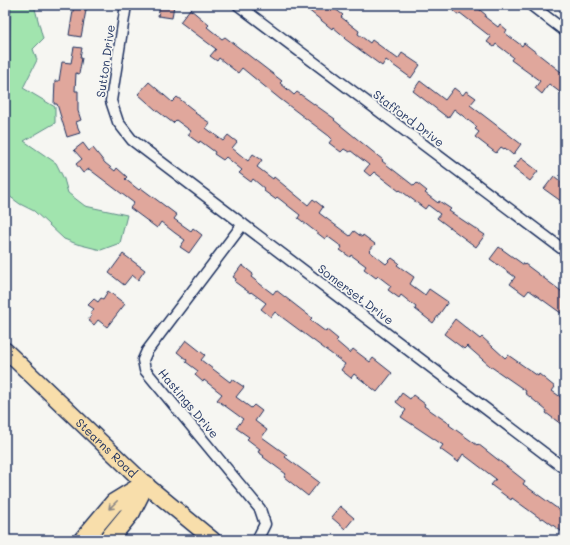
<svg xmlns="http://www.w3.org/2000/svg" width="570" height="545" viewBox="0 0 570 545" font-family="Mali,sans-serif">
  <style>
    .green { fill: #a1e4ae; stroke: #5e8a86 }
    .building { fill: #e0a79c; stroke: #1b2f5e }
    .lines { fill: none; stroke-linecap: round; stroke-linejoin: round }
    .street-casing { stroke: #1b2f5e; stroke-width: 13 }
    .primary-casing { stroke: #1b2f5e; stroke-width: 18 }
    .highway-casing { stroke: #1b2f5e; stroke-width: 21 }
    .street { stroke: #f6f6f2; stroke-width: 10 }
    .primary { stroke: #f8deab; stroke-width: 15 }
    .highway { stroke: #f8deab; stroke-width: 18 }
    .oneway { stroke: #8a8684 }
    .labels { text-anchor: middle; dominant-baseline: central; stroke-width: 3.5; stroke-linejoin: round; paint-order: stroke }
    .street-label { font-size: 12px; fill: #1b2f5e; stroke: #f6f6f2 }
  </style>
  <rect width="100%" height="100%" fill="#f6f6f2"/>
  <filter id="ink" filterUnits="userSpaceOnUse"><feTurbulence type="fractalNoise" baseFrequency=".025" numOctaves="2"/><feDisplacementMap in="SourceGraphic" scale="8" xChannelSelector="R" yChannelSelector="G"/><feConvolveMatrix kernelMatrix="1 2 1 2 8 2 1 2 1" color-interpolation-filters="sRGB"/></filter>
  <g filter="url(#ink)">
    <path class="green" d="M11 5H34L43 39 33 49 37 60 23 88 55 107V123L24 141 56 163 64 179 68 193 85 206 127 215 120 243 101 250 77 244 64 239 34 211 20 204 5 193V110L10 71V40Z"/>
    <path class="building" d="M74 5H87L81 37 69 35Z
      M160 5H174L172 18 158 16Z
      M302 5H330L343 15 341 17 359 31 358 34 370 43 372 40 398 59 402 53 420 65 411 78 386 60 382 66 345 39 346 38 333 27 332 29Z
      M446 5H474L486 15 485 17 498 27 500 24 507 30 505 33 522 46 524 43 565 75V96L549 84 542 94 535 88 540 81 511 60 513 57 496 44 494 47 487 42 491 37 460 13 459 15Z
      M190 9 209 25 207 27 222 39 225 37 282 81 280 83 294 95 297 92 335 119 334 120 383 160 382 161 414 186 417 183 427 191 425 193 438 203 439 201 451 209 449 211 485 235 476 247 437 218 440 214 428 205 425 209 400 190 399 191 374 172 370 176 364 171 369 165 351 151 349 152 344 149 341 152 329 143 332 139 329 136 280 99 242 68 238 73 219 58 217 61 210 56 216 49 180 22Z
      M74 47 82 48 80 58H82L79 74 76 73 75 91H78V111L81 120 76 122 80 133 67 137 57 104H54L55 81H59L62 62 71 63Z
      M420 81 445 100 454 88 463 95 466 91 476 98 470 105 521 144 513 155 505 148 504 149 501 147 496 153 475 137 479 132 475 129 477 127 454 109 448 118 413 91Z
      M149 82 172 102 177 97 196 112 195 113 210 123 206 128 223 141 228 135 237 142 232 148 248 161 253 154 262 160 257 167 273 179 274 177 308 205 313 199 323 207 319 213 350 236 354 231 362 237 363 235 375 244 369 251 386 264 392 258 399 263 397 265 414 277 410 284 425 295 429 289 448 302 433 323 415 309 416 307 401 295 399 298 388 290 391 286 378 276 376 278 364 269 366 266 351 255 350 257 340 250 342 247 327 236 325 239 298 218 300 215 291 208 277 197 275 199 264 191 265 189 253 179 251 182 239 173 242 170 226 157 223 160 214 154 215 152 200 141 199 143 188 135 191 131 176 120 173 123 156 110 138 94Z
      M83 143 89 151 93 148 105 163 115 171 117 168 127 177 125 179 139 190 141 188 177 215 174 219 191 231 193 228 202 235 189 253 180 247 185 240 175 233 161 222 157 228 130 208 134 203 89 169 83 173 76 164 82 159 74 150Z
      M521 158 538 171 530 181 513 168Z
      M554 176 565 185V204L544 189Z
      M499 247 524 265 525 264 565 294V316L529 290 525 295 510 284 515 277 490 259Z
      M123 254 145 270 138 280 132 275 124 285 109 273Z
      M242 265 253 274 251 277 273 294 276 290 312 318 310 320 326 332 327 330 338 339 336 341 350 353 353 349 370 362 373 358 392 373 377 392 354 374 351 378 341 370 345 364 275 312 271 317 261 309 266 303 251 292 250 293 235 282 236 279 233 277Z
      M108 291 125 304 107 327 98 320 94 325 88 320 92 315 90 314 94 309 88 305 94 299 98 302 101 298 103 299Z
      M455 319 480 339 482 337 505 358 508 355 538 376 539 374 555 387 552 391 565 400V427L546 413 547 411 525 393 526 391 490 366 467 346 464 349 444 334Z
      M186 340 205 355 201 360 230 382 232 379 244 387 236 397 251 408 254 405 262 411 255 421 267 430 262 437 287 455 285 457 319 482 308 496 284 477 286 474 263 457 264 456 258 452 260 449 247 439 249 437 236 428 243 419 217 400 222 394 204 380 203 382 195 375 198 371 186 362 187 360 177 352Z
      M402 393 410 399 413 395 425 404 424 406 450 424 449 425 477 445 478 444 525 481 523 484 565 514V534L543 518 541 519 512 498 511 500 491 485 496 479 463 454 458 462 440 449 443 445 401 417 406 410 396 402Z
      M340 506 354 518 345 529 331 517Z"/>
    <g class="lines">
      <defs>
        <path id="street" d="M126 5 111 101 118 122 132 140 565 469
          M238 5 565 251
          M531 5 565 31
          M243 224 147 351 143 360 145 370 260 509 265 524 257 540"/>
        <g id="primary">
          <path id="s1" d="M5 350 145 484 213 540"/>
        </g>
        <path id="highway" d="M83 540 114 503 145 484
          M108 540 131 512 145 484"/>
      </defs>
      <use href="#street" class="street-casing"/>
      <use href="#primary" class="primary-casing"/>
      <use href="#highway" class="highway-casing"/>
      <use href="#street" class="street"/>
      <use href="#primary" class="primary"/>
      <use href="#highway" class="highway"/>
    </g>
    <defs><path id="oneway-shaft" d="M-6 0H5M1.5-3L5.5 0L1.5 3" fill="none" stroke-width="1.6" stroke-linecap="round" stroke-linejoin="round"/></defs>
    <use class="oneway" href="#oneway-shaft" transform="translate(113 505) rotate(135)"/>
  </g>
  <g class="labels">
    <g class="street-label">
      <text transform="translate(105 61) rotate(-82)">Sutton Drive</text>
      <text transform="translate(409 118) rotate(37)">Stafford Drive</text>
      <text transform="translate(356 294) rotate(37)">Somerset Drive</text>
      <text transform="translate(189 403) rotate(50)">Hastings Drive</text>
      <text stroke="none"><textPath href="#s1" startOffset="141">Stearns Road</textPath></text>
    </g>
  </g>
  <rect width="570" height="545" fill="none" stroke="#f6f6f2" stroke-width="20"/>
  <rect x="10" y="10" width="550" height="525" fill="none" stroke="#1b2f5e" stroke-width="1.5" filter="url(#ink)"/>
</svg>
